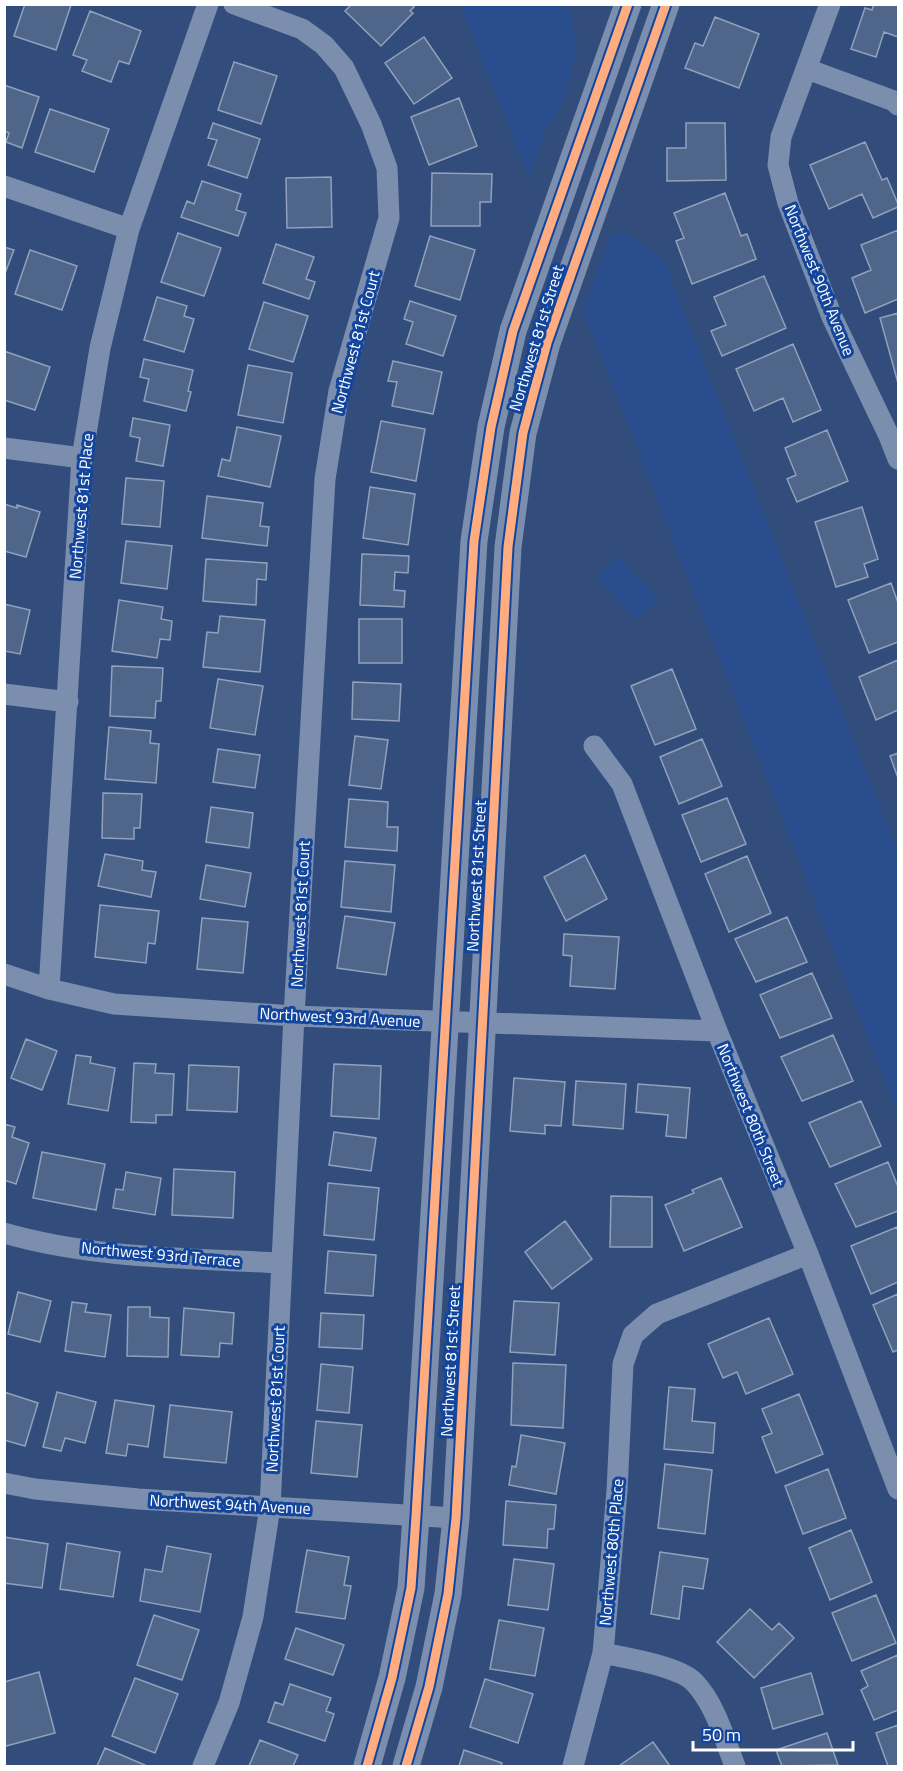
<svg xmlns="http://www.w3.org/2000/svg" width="903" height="1771" viewBox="0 0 903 1771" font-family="'Titillium Web',sans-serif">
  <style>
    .water { fill: #2a4e8d }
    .building { fill: #4f658a; stroke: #91a1bb; stroke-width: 1.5 }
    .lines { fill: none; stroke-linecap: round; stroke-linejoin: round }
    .minor { stroke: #7c8eae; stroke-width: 21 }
    .tertiary { stroke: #7c8eae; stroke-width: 27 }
    .cycleway-casing { stroke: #12459b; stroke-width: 13 }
    .cycleway { stroke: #ffac80; stroke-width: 9 }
    .labels { text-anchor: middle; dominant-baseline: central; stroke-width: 6; stroke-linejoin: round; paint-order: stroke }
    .street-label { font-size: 16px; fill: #fff; stroke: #12459b }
  </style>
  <rect width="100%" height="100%" fill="#324d7c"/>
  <path class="water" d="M460 5H569L578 50 561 109 546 127 529 178Z
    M624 232 641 242 663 259 898 853V1114L583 310 611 234Z
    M618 556 659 598 637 620 596 577Z"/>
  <path class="building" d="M25 4 71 5 56 50 14 36Z
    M352 4H411L414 7 410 11 413 13 381 46 345 11Z
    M874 4H898V37L884 32 876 57 851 49 865 8 872 10Z
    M90 11 141 31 129 64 119 61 111 82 82 71 87 60 73 55Z
    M715 17 759 34 739 88 685 68 695 43 703 46Z
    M424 37 452 78 414 104 385 63Z
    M234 62 277 76 261 124 218 110Z
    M4 85 39 97 22 148 6 142 9 133 4 131Z
    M459 98 477 146 429 165 411 117Z
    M50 109 109 129 94 172 35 152Z
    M213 123 260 139 247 178 208 165 217 140 208 138Z
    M686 123H725L726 180 667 181V148H686Z
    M865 142 882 180 887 178 898 204V207L873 218 862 194 829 209 810 165Z
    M432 173 492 174 491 202H480V226H431Z
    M331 177 332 227 287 228 286 178Z
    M202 181 241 194 236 210 246 213 238 236 181 217 187 201 194 204Z
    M725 193 741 236 747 234 756 259 692 284 676 241 684 238 674 213Z
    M898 230V299L865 313 852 278 871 270 861 245Z
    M178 233 221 248 204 296 161 282Z
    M430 236 475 250 460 300 415 286Z
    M276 244 314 257 306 279 315 282 309 299 263 283Z
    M4 247 14 250 4 276Z
    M30 250 77 266 62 310 15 294Z
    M764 276 786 328 722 356 711 331 726 325 714 297Z
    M157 297 187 306 184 316 194 319 184 352 144 340Z
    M410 301 456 316 443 356 406 344 413 322 404 319Z
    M264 302 308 316 293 362 249 349Z
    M898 313V383L880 318Z
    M793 344 821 410 793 422 783 398 754 411 736 369Z
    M4 351 50 367 35 410 4 400Z
    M144 359 193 370 188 391 191 392 186 411 144 401 149 379 140 377Z
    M393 361 442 372 433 414 392 406 397 382 388 381Z
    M248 365 292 373 283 423 238 415Z
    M133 418 170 425 163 466 136 461 140 438 130 436Z
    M381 421 425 429 416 481 371 472Z
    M237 427 281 436 270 487 218 476 222 459 230 461Z
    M827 430 848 481 797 502 787 479 796 475 785 448Z
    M126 478 164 481 160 527 122 524Z
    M370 487 415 494 408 545 363 538Z
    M207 496 263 503 260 526 269 527 267 546 202 538Z
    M4 504 17 508V505L40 512 26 557 4 551Z
    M862 507 878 559 864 564 868 577 836 587 815 522Z
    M126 541 172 546 167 589 121 583Z
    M362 554 409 556 408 573 395 572 394 590 405 591 404 607 360 605Z
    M206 559 267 563 266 580 257 579 256 605 203 601Z
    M891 583 898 603V642L869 653 848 600Z
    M119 600 163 607 161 619 172 621 170 640 160 639 157 658 112 651Z
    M4 604 30 610 20 654 4 651Z
    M220 616 265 620 260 672 203 667 207 632 218 633Z
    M359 619H402V663H359Z
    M898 660V710L876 720 859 677Z
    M112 666 163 668 161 701H156L155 718 110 716Z
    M672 669 696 729 655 745 631 686Z
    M218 679 263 686 255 735 210 728Z
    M353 682 401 684 399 721 352 719Z
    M109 727 151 731 150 743 159 744 156 783 105 779Z
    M355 736 388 740 381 789 349 785Z
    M702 739 722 786 679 804 660 757Z
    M218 749 260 755 255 788 213 782Z
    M898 753V778L890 756Z
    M103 793 142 794 140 828H134V839L102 838Z
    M727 798 746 844 701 862 682 815Z
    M349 799 388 802 387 827H398L397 851 345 847Z
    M211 807 253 813 249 848 206 842Z
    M105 854 143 861 142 870 156 872 151 897 98 886Z
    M585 855 607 899 566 921 544 877Z
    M747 856 771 913 729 932 705 874Z
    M345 861 395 865 391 912 341 907Z
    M206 865 251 873 245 907 200 899Z
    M100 905 159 911 155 944 148 943 146 963 95 957Z
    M345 916 395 923 386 975 337 968Z
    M787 917 807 962 756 982 735 939Z
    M202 918 248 922 243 973 197 969Z
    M564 934 619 937 615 989 570 986 572 956 563 955Z
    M812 973 832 1018 780 1038 760 995Z
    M833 1035 853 1081 802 1101 781 1057Z
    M26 1039 57 1051 42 1090 11 1078Z
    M76 1055 91 1057 90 1063 115 1068 108 1111 68 1104Z
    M134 1063 156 1064 155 1073 174 1074 172 1115H156V1123L131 1122Z
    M334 1064 381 1066 379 1119 331 1116Z
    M189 1065 239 1067 237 1112 187 1110Z
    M514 1078 565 1082 561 1126 545 1125V1134L510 1131Z
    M576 1081 626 1084 623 1129 573 1125Z
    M638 1084 690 1088 686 1138 666 1136 668 1115 636 1112Z
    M861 1101 881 1146 830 1167 809 1123Z
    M4 1124 15 1127 12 1137 29 1143 16 1184 4 1180Z
    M334 1132 376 1138 371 1171 329 1165Z
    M42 1152 105 1164 96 1210 33 1198Z
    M888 1162 898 1187V1211L856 1227 835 1184Z
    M174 1169 235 1172 233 1218 172 1215Z
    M126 1172 161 1178 155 1215 113 1208 116 1189 123 1190Z
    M721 1178 742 1227 684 1251 665 1205 694 1193 692 1190Z
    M328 1183 379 1188 374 1240 324 1235Z
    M611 1196 652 1197V1247H610Z
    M565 1221 592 1259 552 1289 525 1252Z
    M897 1227 898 1231V1282L871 1294 851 1246Z
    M328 1251 376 1255 373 1296 325 1293Z
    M18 1292 51 1301 40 1342 8 1334Z
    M898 1294V1350L893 1352 873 1305Z
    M514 1301 559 1303 555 1355 510 1352Z
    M72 1302 87 1304 85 1312 111 1315 105 1357 65 1351Z
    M128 1307H150V1317L169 1318 168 1357 127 1356Z
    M184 1308 234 1313 232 1344 220 1343 219 1357 181 1355Z
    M321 1313 364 1315 362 1349 319 1347Z
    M769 1318 793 1374 746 1394 737 1372 723 1378 708 1344Z
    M513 1363 566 1365 563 1428 511 1425Z
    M321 1364 353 1367 349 1413 317 1410Z
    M669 1387 695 1389 692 1421 715 1423 713 1453 664 1449Z
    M4 1392 38 1403 25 1446 4 1440Z
    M57 1392 96 1402 85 1443 65 1438 61 1451 43 1447Z
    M799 1394 823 1454 776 1473 762 1437 772 1433 762 1409Z
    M115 1400 154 1406 148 1447 128 1444 126 1456 106 1453Z
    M170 1405 232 1412 226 1463 164 1457Z
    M316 1421 362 1425 357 1477 311 1473Z
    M521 1435 565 1443 556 1494 509 1485 512 1466 516 1467Z
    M665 1464 712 1470 705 1534 658 1528Z
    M828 1469 846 1518 803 1534 785 1486Z
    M506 1501 556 1505 554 1529H548L547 1548 503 1545Z
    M851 1530 872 1582 830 1600 809 1548Z
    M4 1537 48 1544 42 1588 4 1583Z
    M67 1543 120 1552 113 1597 60 1589Z
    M167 1546 211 1554 200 1612 140 1601 145 1569 162 1572Z
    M307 1550 349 1557 344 1585 351 1586 345 1619 296 1612Z
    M660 1552 708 1559 703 1589 683 1586 679 1619 651 1614Z
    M514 1559 554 1564 548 1610 508 1605Z
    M876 1595 896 1643 852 1661 832 1613Z
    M750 1609 772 1630 779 1623 794 1638 754 1678 717 1642Z
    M154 1615 199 1630 182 1680 137 1665Z
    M499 1620 544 1628 535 1676 490 1669Z
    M296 1628 344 1645 333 1675 285 1659Z
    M898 1655V1710L874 1720 861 1690 868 1686 861 1671Z
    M39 1672 55 1733 6 1746 4 1739V1682Z
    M811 1673 823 1714 773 1729 761 1688Z
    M135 1678 178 1694 155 1753 112 1736Z
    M485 1679 533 1694 518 1743 470 1727Z
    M290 1684 331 1698 326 1711 334 1714 325 1741 268 1722 275 1702 283 1705Z
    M898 1725V1766H888L876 1733Z
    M827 1733 838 1765 782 1766 776 1750Z
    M260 1740 298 1755 293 1766H249Z
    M653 1742 670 1766H619Z
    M105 1748 147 1766H97Z
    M464 1750 502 1763 501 1766H459Z"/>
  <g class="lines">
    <path class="minor" d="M830 4 781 137 778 165 788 203 832 317 889 436 898 459
      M807 69 894 101 898 105
      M4 186 129 229
      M4 448 82 458
      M4 694 68 702
      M594 746 622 784 717 1031 808 1254 898 1489
      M4 974 49 989 114 1004 294 1016 717 1031
      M49 989 82 458 100 348 129 229 208 4
      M4 1233C94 1259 190 1258 282 1263
      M4 1483 35 1489 138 1499 456 1518
      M603 1653C625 1658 680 1666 695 1683 716 1706 724 1738 735 1766
      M203 1766 229 1703 253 1617 270 1507 294 1016 325 479 339 391 389 218 387 168 371 124 344 68 324 45 302 29 234 4
      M573 1766 603 1653 617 1491 623 1364 633 1335 657 1314 808 1254"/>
    <path class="tertiary" d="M367 1766 392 1678 411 1588 416 1516 474 541 491 427 513 331 628 4
      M406 1766 429 1687 448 1594 456 1518 508 547 523 433 547 343 666 4"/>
    <defs>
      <path id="cycleway" d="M367 1766 392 1678 411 1588 416 1516 474 541 491 427 513 331 628 4
        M406 1766 429 1687 448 1594 456 1518 508 547 523 433 547 343 666 4"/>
    </defs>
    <use href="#cycleway" class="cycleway-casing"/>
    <use href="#cycleway" class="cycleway"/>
  </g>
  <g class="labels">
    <g class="street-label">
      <text transform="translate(820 280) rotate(68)">Northwest 90th Avenue</text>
      <text transform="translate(536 338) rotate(-73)">Northwest 81st Street</text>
      <text transform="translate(355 342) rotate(-75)">Northwest 81st Court</text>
      <text transform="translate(81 506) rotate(-85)">Northwest 81st Place</text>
      <text transform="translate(476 876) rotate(-87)">Northwest 81st Street</text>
      <text transform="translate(300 914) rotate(-87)">Northwest 81st Court</text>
      <text transform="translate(340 1017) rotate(3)">Northwest 93rd Avenue</text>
      <text transform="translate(751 1115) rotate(68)">Northwest 80th Street</text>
      <text transform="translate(161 1254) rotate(5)">Northwest 93rd Terrace</text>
      <text transform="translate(450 1361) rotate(-87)">Northwest 81st Street</text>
      <text transform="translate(275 1399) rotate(-87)">Northwest 81st Court</text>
      <text transform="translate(230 1504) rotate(3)">Northwest 94th Avenue</text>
      <text transform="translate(611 1552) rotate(-85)">Northwest 80th Place</text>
    </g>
  </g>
  <rect width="903" height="1771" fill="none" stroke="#ffffff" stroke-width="12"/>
  <path d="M693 1741v9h160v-9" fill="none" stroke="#ffffff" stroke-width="3"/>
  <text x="702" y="1741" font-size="18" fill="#ffffff" stroke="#12459b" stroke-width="4.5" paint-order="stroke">50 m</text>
</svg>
